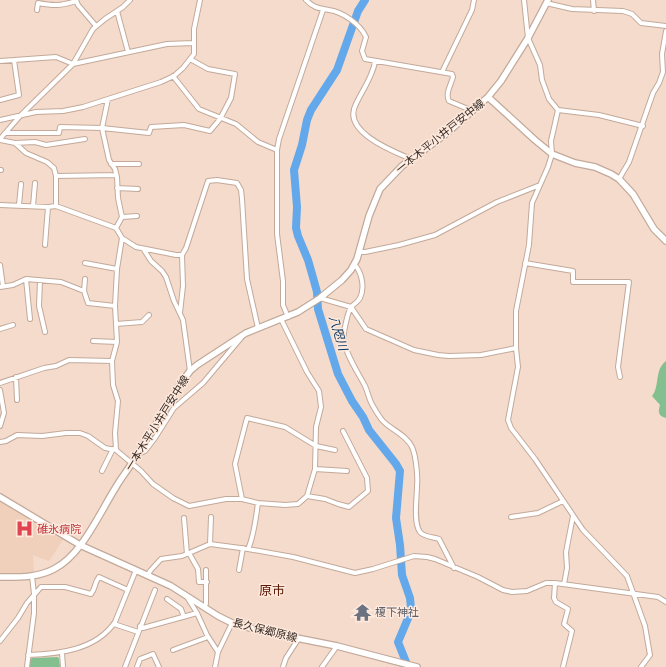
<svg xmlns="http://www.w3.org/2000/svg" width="666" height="667" viewBox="0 0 666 667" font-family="Helvetica,'Noto Sans JP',sans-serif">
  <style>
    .built { fill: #f0cfbb }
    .green { fill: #84c08f }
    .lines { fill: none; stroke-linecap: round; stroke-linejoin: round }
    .river { stroke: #63a8eb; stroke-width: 8 }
    .street-casing { stroke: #c2a99a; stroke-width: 6 }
    .secondary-casing { stroke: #c2a99a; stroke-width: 8 }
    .street { stroke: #fff; stroke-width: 4 }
    .secondary { stroke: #fff; stroke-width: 5.5 }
    .labels { text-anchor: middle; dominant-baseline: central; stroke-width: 3; stroke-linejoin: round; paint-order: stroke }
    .street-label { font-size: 11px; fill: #372d27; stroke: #fee9dc }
    .health-label { font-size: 11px; fill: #be3a42; stroke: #fee9dc; text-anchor: start }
    .worship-label { font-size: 11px; fill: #5b616d; stroke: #fee9dc; text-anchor: start }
    .water-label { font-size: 12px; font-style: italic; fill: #00335d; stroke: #fee9dc }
    .quarter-label { font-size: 13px; fill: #591803; stroke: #fee9dc }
  </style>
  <rect width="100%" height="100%" fill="#f5dbcb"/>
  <path class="built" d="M0 500 64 538 49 561 33 555 34 573 0 575Z"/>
  <path class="green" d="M666 361V418C658 416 658 412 660 405L652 396C660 386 654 370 666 361Z
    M58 657 59 659 60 667H29L30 660 32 658Z"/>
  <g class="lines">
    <path class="river" d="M365 0 358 11 337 70 311 110 307 120 302 145 294 170 297 207 296 228 298 236 308 260 314 281 317 292 318 309 338 374 352 401 363 417 369 430 396 464 400 471 396 518 400 545 402 575 410 598 411 608 409 616 398 642 408 667"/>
    <defs>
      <path id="street" d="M76 0 78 5 96 26
        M306 0C314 8 318 8 329 10 343 12 360 24 366 37L362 51 365 59 452 74 453 77C451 85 445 93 449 101L473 111
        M524 0 528 38 540 65 542 80 545 88 549 99 558 110 599 115 643 126
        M593 0 594 11
        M546 3 572 9 623 11 632 14 641 23 666 26
        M37 10 38 3C55 6 60 6 76 1
        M117 11 128 52
        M0 61 56 57 73 64 167 44 193 43
        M375 62C372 78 363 89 356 104 341 131 392 151 411 159
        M442 72 472 10 474 0
        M173 76 199 109 236 124 258 142 277 150
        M108 99 102 128 109 160 115 169 117 177 118 198 122 217 116 228
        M0 100 19 95 14 60
        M558 110 551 141 552 154 548 167 532 203 529 245 516 311V348L518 367 508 420 511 428 535 459 583 530 627 576 645 626 650 655 641 667
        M0 120 36 112 63 111 83 107 161 82 174 76 183 68 194 54V29L200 0
        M5 133H59L60 127 102 128 149 133 151 127 184 125 210 131 220 119 231 98 235 74 208 69 190 59
        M0 139 20 116 73 64 93 29 105 19 123 7 130 0
        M0 140 15 143 26 153 47 162 54 168 56 176V206
        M15 143 35 142 46 145 85 139
        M111 164H139
        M0 170H1
        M56 176 116 175
        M619 179 629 162 653 93 659 83 663 72 662 54 666 31
        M117 188 138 189
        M0 205 48 207 56 206 116 228 122 238 136 247 176 255H182L186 248 208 181 217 180 237 183 241 190 242 199 247 279 258 328
        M19 205 21 184
        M33 206 35 183
        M122 217 137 216
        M45 245 48 207
        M144 250 151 261 162 271 166 277 174 301 183 320 190 371
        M359 252H365L399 245 435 235 497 202 540 185
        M85 263 117 269
        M525 263 573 271V282H629L618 367 620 377
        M354 264C362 272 365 288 360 298 358 302 354 304 351 307 348 312 343 332 344 339 344 352 359 374 365 386 368 392 369 400 373 406 376 411 380 419 385 423 394 431 407 436 412 447 416 456 418 477 417 486 417 497 413 523 420 532 424 537 433 537 439 539L454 568
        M0 265 3 286
        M26 279 30 319
        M85 279 84 291 88 303 115 306
        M40 280 39 306 45 332
        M0 287 13 285 26 279 61 282 84 291
        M320 298 351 307 366 329 414 350 438 355 449 356 481 355 516 348
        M180 313 183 286 182 255
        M288 317 283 305V281L277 234V150L279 139 323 10
        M116 324 142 322 149 315
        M0 329 13 325
        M93 341 117 342
        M16 377 17 400
        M0 383 44 368 56 366 69 360 112 361
        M0 390 4 413 0 426
        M0 442 6 441 17 435 42 436 66 433H80L88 436 105 448 116 450 141 471 153 484 173 498 189 506 226 499H242L258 503 285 505 298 504 307 496 315 469 316 427 321 407 319 391 307 372 281 319
        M116 450 115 433 118 401 113 385 112 361 117 342 115 306 117 269 122 238
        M138 454 145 451 155 438 174 408 203 383 241 338
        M315 469 347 471
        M102 471 113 449
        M307 496 325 499 338 504 349 507 368 491 367 478 343 431
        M242 499 235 464 247 418 285 427 316 446 335 450
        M511 517 538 513 563 501
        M184 518 187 554
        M210 544 211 517
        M248 549C254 536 256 517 258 503
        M189 553 198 569 199 582H207
        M239 570 243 548
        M148 575 150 571 161 559 182 556 210 544 248 549 293 557 355 573 373 569 414 556 427 557 435 559 478 577 503 590 512 592 527 591 546 583H555L658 597 666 602
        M555 583 554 598 556 602 568 609 564 624 572 631 563 667
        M564 584 567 568 566 552 573 516
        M187 597 197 613 207 635 218 652 215 667
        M167 599 181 609 184 617
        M204 607 206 604V570
        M114 624 138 632
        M140 626 143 628 197 613
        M0 641 18 618 27 603 41 587H65L91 594C96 588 94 583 99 577L128 590
        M173 650 208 637
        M218 652 232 623
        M62 653 63 667
        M28 655C59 654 96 650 115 622L136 570
        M27 667 34 613V594L32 576
        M125 667 155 590
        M137 667 140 659 153 654 159 667
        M283 667 286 658 299 638
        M322 667 337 646"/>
      <path id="secondary" d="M488 97 535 140 552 154 575 163 595 167 611 174 619 179 633 194 654 229 666 241
        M0 497 80 545 171 586 218 616 232 623 261 631 337 646 417 667
        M0 577C18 577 37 578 54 569 82 555 100 512 116 487 121 478 128 470 133 461 149 436 165 409 181 383L190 371 197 365 246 333 298 312 320 298 342 280 351 270 357 259 369 216 380 189 402 166 447 133 488 97 501 81 528 38 548 0"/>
    </defs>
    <use href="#street" class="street-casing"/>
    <use href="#secondary" class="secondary-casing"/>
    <use href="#street" class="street"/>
    <use href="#secondary" class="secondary"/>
  </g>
  <defs>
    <symbol id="hospital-bare" viewBox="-9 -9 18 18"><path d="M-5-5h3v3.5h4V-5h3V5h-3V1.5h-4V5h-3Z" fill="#e0444e" stroke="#fee9dc" stroke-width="2.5" paint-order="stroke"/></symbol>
    <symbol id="temple-bare" viewBox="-9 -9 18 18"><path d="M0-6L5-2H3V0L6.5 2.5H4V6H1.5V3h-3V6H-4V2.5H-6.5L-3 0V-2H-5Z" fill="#6b7280" stroke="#fee9dc" stroke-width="2.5" paint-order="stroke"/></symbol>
  </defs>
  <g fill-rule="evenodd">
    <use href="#hospital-bare" x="12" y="516" width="25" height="25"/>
    <use href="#temple-bare" x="350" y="600" width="25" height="25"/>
  </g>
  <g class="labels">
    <g class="street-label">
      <text transform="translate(440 136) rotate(-39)">一本木平小井戸安中線</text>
      <text transform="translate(157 423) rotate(-58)">一本木平小井戸安中線</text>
      <text transform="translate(265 630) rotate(14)">長久保郷原線</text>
    </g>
    <g class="health-label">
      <text x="37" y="529">碓氷病院</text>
    </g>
    <g class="worship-label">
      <text x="375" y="612">榎下神社</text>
    </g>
    <g class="water-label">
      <text transform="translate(338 333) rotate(73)">八咫川</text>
    </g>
    <g class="quarter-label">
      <text x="272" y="590">原市</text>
    </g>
  </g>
</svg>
